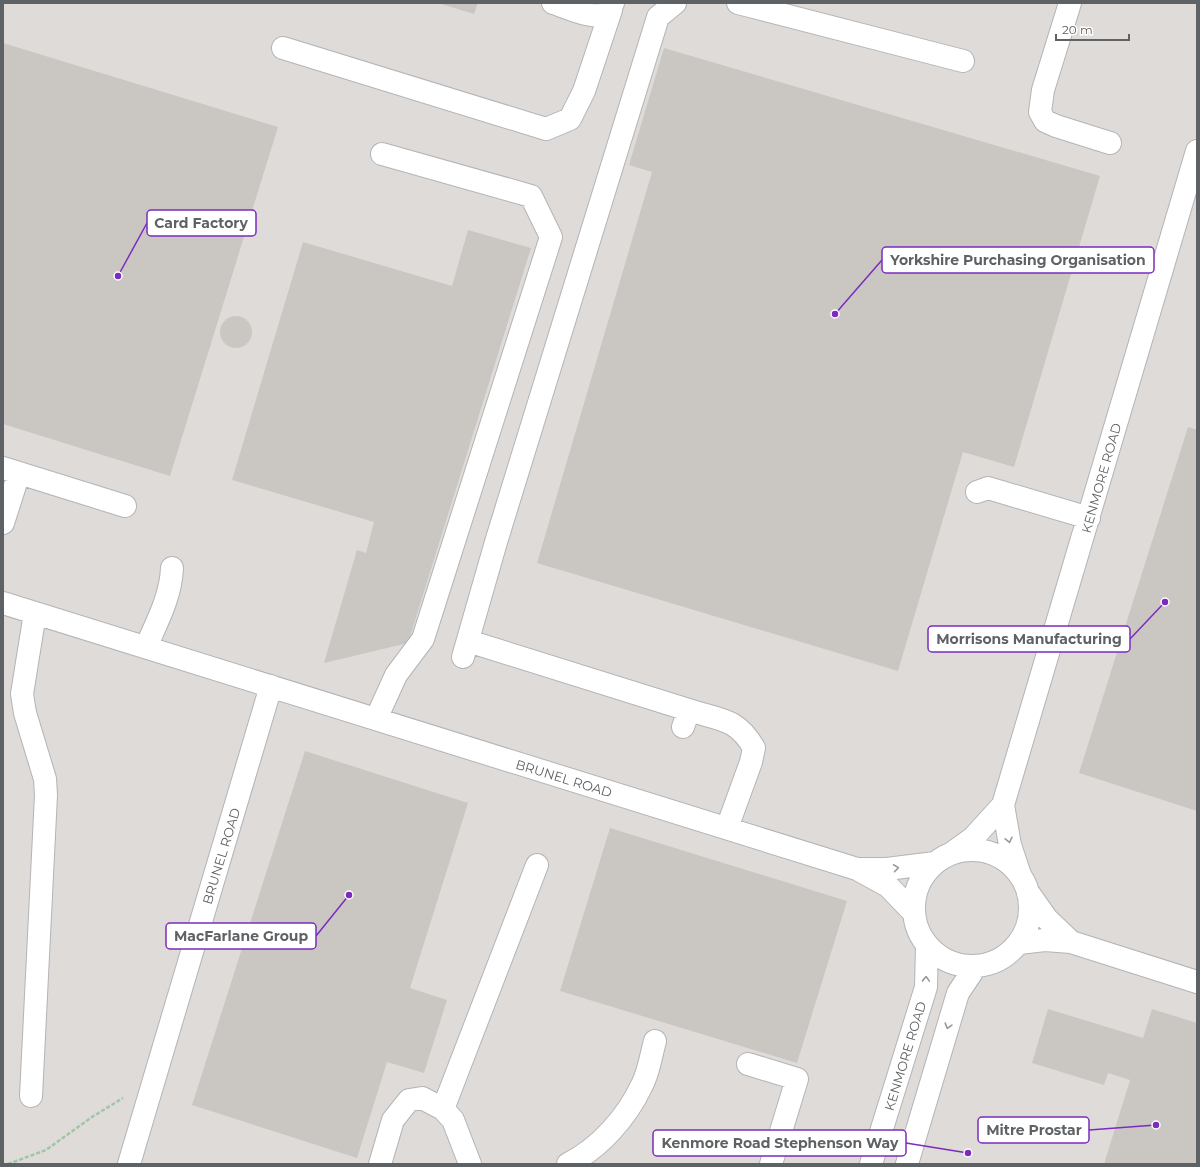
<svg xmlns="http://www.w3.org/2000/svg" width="1200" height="1167" viewBox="0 0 1200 1167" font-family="Montserrat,sans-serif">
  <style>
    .industrial { fill: #dedbd9 }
    .building { fill: #cac7c3 }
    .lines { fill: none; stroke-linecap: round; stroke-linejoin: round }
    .minor-casing { stroke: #b2b4b7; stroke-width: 24 }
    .path { stroke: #a2c5a6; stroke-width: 2.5; stroke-dasharray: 4 2; stroke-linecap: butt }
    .minor { stroke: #fff; stroke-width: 22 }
    .oneway { stroke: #96999b }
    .labels { text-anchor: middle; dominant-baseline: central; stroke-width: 3; stroke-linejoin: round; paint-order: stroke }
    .street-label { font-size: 13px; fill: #5e6265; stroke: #fff }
    .leader { fill: none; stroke: #7b2cbf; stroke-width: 1.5 }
    .callout-dot { fill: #7b2cbf; stroke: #fff; stroke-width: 1.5 }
    .callout { fill: #fff; stroke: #7b2cbf; stroke-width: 1.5 }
    .callout-label { font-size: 14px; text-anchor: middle; font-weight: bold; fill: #5e6265 }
  </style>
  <rect width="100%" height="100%" fill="#efece7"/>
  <path class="industrial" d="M3 3H1197V1164H3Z"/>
  <path class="building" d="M438 3H478L474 14Z
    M3 43 278 127 170 476 3 424Z
    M664 48 1100 176 1014 467 963 452 898 671 537 563 652 172 629 165Z
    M468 230 531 248 408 643 324 663 357 550 366 553 374 522 232 480 303 242 452 286Z
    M220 332a16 16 0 1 1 32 0a16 16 0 1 1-32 0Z
    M1188 427 1197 430V811L1079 773Z
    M305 751 468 803 410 988 447 1000 424 1073 387 1062 357 1158 192 1105Z
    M610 828 847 901 797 1063 560 991Z
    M1048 1009 1143 1038 1152 1009 1197 1023V1164H1104L1130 1080 1108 1073 1104 1085 1032 1063Z"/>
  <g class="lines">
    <defs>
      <path id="minor" d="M553 3C570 8 605 28 613 3
        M738 3 963 61
        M1070 3 1043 90 1040 112 1045 121 1056 126 1110 143
        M283 48 546 129 570 119 584 91 611 10
        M3 468 125 506
        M977 492 988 488 1089 518
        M3 523 19 473
        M3 603 857 869 888 886 914 913
        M468 641 695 712
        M146 647C157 622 171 596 172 568
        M463 657 496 542 658 17 675 3
        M376 719 396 675 423 639 551 237 531 196 382 154
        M683 727 687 716 695 712C723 720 738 720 754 748L751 762 727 828
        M1003 805 1010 845 1020 875
        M914 908a58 58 0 1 1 116 0a58 58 0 1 1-116 0Z
        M952 853 973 838 1003 805 1197 151
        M858 869H887L935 863
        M1028 892 1047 919 1071 942
        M1019 943 1045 940 1071 942 1197 982
        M748 1064 797 1079 771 1164
        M31 1096 46 795 45 779 25 713 22 694 35 613
        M443 1109 537 865
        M129 1164 271 686
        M380 1164 393 1120 409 1100 422 1098 443 1109 453 1120 470 1164
        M568 1164C600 1148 627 1117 642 1085 649 1072 651 1055 655 1041
        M871 1164 926 987 927 946
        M907 1164 958 993 976 966"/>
    </defs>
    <use href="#minor" class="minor-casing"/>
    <path class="path" d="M8 1164 46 1150 92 1117 123 1098"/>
    <use href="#minor" class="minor"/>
  </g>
  <defs><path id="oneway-chevron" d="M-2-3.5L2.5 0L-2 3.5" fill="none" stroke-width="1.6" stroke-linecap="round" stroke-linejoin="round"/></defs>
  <g class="oneway">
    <use href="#oneway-chevron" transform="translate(1009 840) rotate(77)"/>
    <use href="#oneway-chevron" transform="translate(896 868) rotate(-8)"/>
    <use href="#oneway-chevron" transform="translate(926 979) rotate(-88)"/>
    <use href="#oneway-chevron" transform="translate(948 1026) rotate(106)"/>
  </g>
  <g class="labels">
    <g class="street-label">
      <text transform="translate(1101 478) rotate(-74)">KENMORE ROAD</text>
      <text transform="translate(564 778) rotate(17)">BRUNEL ROAD</text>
      <text transform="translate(221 856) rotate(-73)">BRUNEL ROAD</text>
      <text transform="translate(905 1056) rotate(-73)">KENMORE ROAD</text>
    </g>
  </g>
  <path class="leader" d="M118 276L147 223M835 314L882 260M1165 602L1130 639M349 895L316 936M1156 1125L1089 1130M968 1153L906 1143"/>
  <g class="callout-dot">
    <circle cx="118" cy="276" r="4"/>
    <circle cx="835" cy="314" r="4"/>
    <circle cx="1165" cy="602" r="4"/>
    <circle cx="349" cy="895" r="4"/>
    <circle cx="1156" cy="1125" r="4"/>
    <circle cx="968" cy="1153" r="4"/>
  </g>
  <g class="callout">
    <rect x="147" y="210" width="109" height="26" rx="4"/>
    <rect x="882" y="247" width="272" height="26" rx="4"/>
    <rect x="928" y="626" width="202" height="26" rx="4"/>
    <rect x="166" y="923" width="150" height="26" rx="4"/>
    <rect x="978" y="1117" width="111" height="26" rx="4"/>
    <rect x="653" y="1130" width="253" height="26" rx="4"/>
  </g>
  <g class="callout-label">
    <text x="201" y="228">Card Factory</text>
    <text x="1018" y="265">Yorkshire Purchasing Organisation</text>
    <text x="1029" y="644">Morrisons Manufacturing</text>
    <text x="241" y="941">MacFarlane Group</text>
    <text x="1034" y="1135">Mitre Prostar</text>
    <text x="780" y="1148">Kenmore Road Stephenson Way</text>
  </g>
  <rect width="1200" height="1167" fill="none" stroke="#5e6265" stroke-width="8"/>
  <path d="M1056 34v6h73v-6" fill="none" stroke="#5e6265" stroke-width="2"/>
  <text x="1062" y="34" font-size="12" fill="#5e6265" stroke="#ffffff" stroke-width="3" paint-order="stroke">20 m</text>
</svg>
